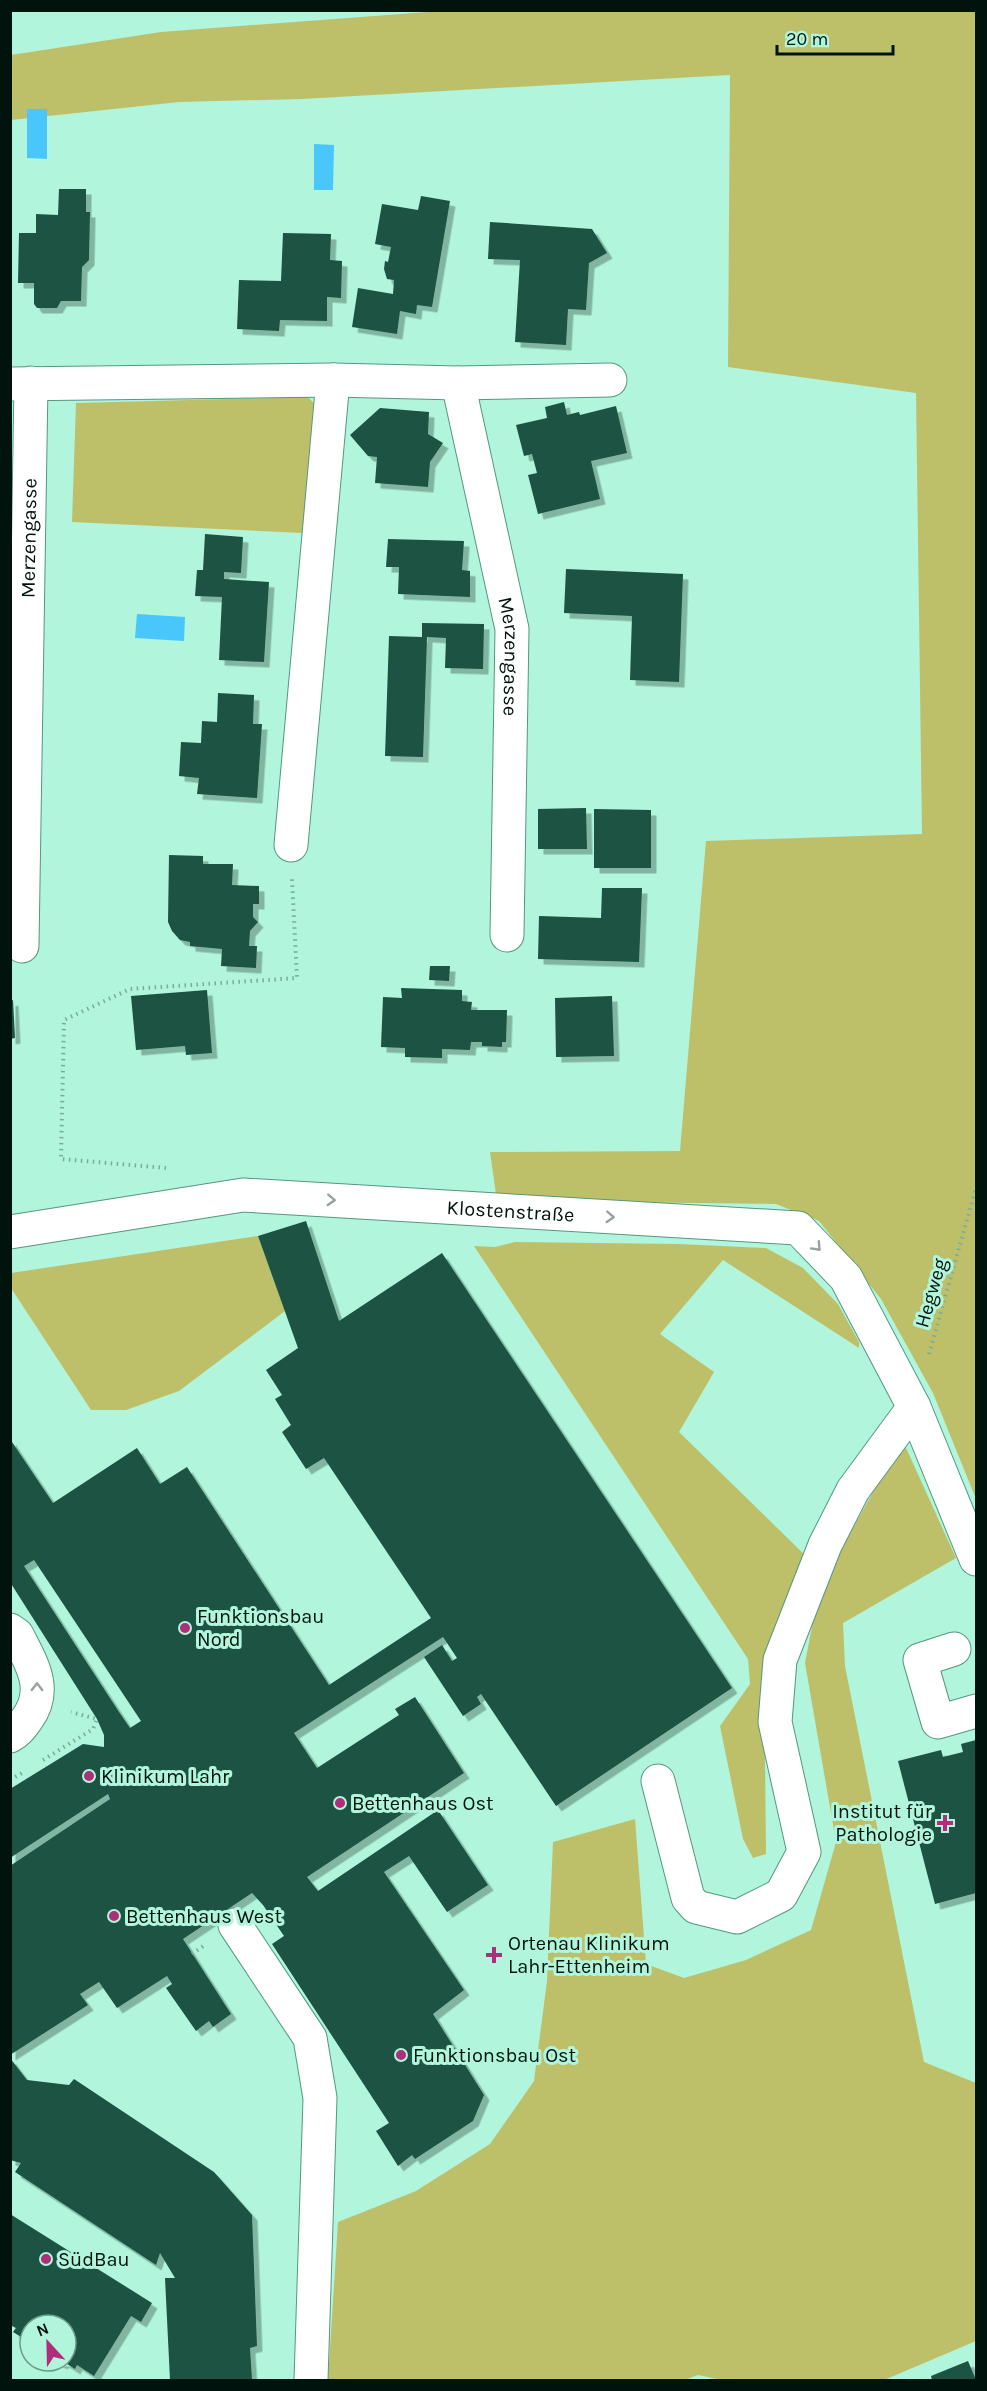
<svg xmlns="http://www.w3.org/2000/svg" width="987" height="2391" viewBox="0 0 987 2391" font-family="Karla,sans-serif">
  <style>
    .green { fill: #bec069 }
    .water { fill: #49c6fb }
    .building { fill: #1a5342; fill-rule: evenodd; filter: url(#shadow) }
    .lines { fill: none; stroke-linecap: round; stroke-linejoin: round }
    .minor-casing { stroke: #559781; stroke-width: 35 }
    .path { stroke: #78ad9a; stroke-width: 4; stroke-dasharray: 1.5 4.5; stroke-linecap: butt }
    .minor { stroke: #fff; stroke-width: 33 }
    .oneway { stroke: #99a19e }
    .poi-dot { fill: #b02e79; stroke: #b0f5dc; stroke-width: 2 }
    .labels { text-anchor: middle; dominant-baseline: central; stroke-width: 6; stroke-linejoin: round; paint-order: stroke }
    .street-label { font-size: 20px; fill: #00140d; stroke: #b0f5dc }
    .poi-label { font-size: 20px; fill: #00140d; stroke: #b0f5dc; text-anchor: start }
  </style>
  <defs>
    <filter id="shadow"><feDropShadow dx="5.5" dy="5.5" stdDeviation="0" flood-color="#0004"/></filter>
  </defs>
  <rect width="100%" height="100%" fill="#b0f5dc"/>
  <path class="green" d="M454 10 976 11V1499L933 1393 881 1299 819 1221 776 1204 497 1201 490 1152 680 1151 706 841 922 834 916 393 728 367 730 75 302 99 179 102 11 120V55L161 32Z
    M308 397 319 409 320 420 302 533 72 522 76 403Z
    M258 1236 285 1311 179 1391 126 1410H91L11 1288V1273Z
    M515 1242 679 1244 766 1248 803 1268 838 1304 859 1342V1348L723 1260 660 1334 714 1372 679 1432 810 1560 764 1671 766 1854 753 1858 743 1839 720 1726 750 1684 748 1659 474 1246 495 1247Z
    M902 1439 956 1558 843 1623 845 1666 924 2062 976 2083V2341L884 2380H722L698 2375 684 2380H328L338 2222 416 2191 490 2144 534 2081 547 1981 553 1842 635 1819 646 1964 684 1978 746 1960 811 1930 836 1842 805 1663 819 1590Z"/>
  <path class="water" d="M27 109H47V159L27 158Z
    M314 144 334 145 333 190H314Z
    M137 614 185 617 184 641 135 638Z"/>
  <path class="building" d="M59 189H86V212H90L89 260 82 267 81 301H61L57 308H37L34 304V283H18L19 233H36V214L58 215Z
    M421 196 450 201 432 307 417 305 416 314 400 311 397 334 352 327 358 288 393 294 394 280 387 279 384 269 385 261 388 262 391 247 375 244 382 204 418 210Z
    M490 222 592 229 607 253 589 263 586 310 568 309 566 345 515 342 520 260 488 259Z
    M283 233 331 234 330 260 342 261 341 298 327 297V321L280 320 279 331 237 329 239 280 281 281Z
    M564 402 567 415 579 412 580 415 616 406 627 453 591 461 600 499 538 514 528 475 537 473 532 454 524 456 516 425 547 418 545 407Z
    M380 408 429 412 428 434 443 443 430 462 428 487 375 483 377 457 368 456 350 435Z
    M205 534 243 537 241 573 224 572V579L269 582 264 662 219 660 222 597 195 596 197 570H203Z
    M388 539 464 541 462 570 470 571V597L398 594 399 567H386Z
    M566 569 683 574 679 682 630 680 632 616 564 613Z
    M422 623 484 624 483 669 445 668 446 638 427 637 423 757 385 756 389 636 422 637Z
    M218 693 254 695 253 724H262L257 798 197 794 199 778 179 776 181 742 201 743 202 721 217 722Z
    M586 808 587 849H538V809Z
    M594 809 651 810V868H594Z
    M169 855 203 856V864H233L232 885 259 886V904H253V917L258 922 250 931 249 946H257L256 968 221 966 222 949 190 946V942L180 940 172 931 168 922Z
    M602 888H642L639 962 538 959 539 916 601 918Z
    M430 966H450L449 981 429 980Z
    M401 988 462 990V1001L472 1002 471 1010H507L506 1042H502V1047L482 1046V1042H471L470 1050 442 1049V1058L405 1057V1048L381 1047 383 997 402 998Z
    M207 990 212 1053 186 1055 185 1046 136 1050 131 996Z
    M612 996 614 1056 556 1057 555 998Z
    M13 1000 15 1038 10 1039V1001Z
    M306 1221 339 1321 442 1253 732 1688 556 1806 481 1694 477 1697 481 1704 463 1716 424 1657 442 1645 452 1661 457 1658 443 1637 294 1733 317 1768 399 1715 395 1709 415 1697 464 1773 307 1877 318 1891 438 1810 488 1885 447 1912 409 1856 384 1872 464 1990 433 2014 484 2095 473 2121 415 2159 412 2155 398 2166 376 2131 389 2123 272 1944 284 1936 263 1905 252 1893 183 1939 231 2014 213 2027 209 2021 196 2031 166 1988 172 1984 167 1976 117 2008 99 1982 80 1994 88 2005 10 2055V1866L110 1799 108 1794 10 1858V1789L83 1744 104 1747V1735L97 1719 10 1582V1439L53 1503 137 1448 160 1484 187 1467 329 1685 431 1618 324 1458 306 1469 282 1432 291 1425 275 1399 282 1395 266 1370 298 1348 258 1236ZM34 1560 38 1566 141 1721 130 1728 119 1712 24 1566Z
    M976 1740V1893L935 1904 898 1761 941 1750 943 1757 963 1752 961 1744Z
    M10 2058 27 2080 69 2085 74 2079 214 2172 252 2215 257 2346 250 2348 252 2380H170L165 2278H175L160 2253 156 2265 15 2172 21 2163 10 2160Z
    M10 2214 152 2303 141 2322 131 2316 94 2376 77 2365 75 2369 64 2362 62 2364 56 2361H66V2325H30V2339L27 2337 26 2340 13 2332 16 2328 10 2325Z
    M968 2361 976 2380H932L931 2376Z"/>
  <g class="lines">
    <defs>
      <g id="minor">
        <path id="s1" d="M458 383 512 629 507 935"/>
        <path d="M10 384 333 380 458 383 610 380"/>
        <path d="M291 845 333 380"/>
        <path id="s2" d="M22 946 31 383"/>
        <path id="s3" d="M10 1232 243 1195 798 1228 846 1278 914 1407 976 1559"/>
        <path d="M10 1630 17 1635C31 1663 49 1689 27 1719 22 1726 18 1732 10 1736"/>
        <path d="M954 1649 920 1660 938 1722 976 1711"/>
        <path d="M658 1781 688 1898 696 1907 737 1917 781 1895 804 1852 775 1722 780 1660 825 1545 853 1490 914 1407"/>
        <path d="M235 1925 310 2038 320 2098 311 2380"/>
      </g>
    </defs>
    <use href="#minor" class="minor-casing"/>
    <path class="path" d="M166 1168 61 1159 64 1020 130 989 297 978 292 879
      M929 1354 976 1188
      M43 1760 93 1729 97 1719 71 1712
      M10 1780 24 1772
      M192 1954 206 1944"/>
    <use href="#minor" class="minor"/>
  </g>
  <defs><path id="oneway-chevron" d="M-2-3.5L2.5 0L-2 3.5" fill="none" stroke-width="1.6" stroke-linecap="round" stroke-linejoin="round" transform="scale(1.5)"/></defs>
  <g class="oneway">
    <use href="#oneway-chevron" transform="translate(331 1200) rotate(3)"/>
    <use href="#oneway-chevron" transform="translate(610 1217) rotate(3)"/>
    <use href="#oneway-chevron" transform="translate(817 1247) rotate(47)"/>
    <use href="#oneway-chevron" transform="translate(37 1687) rotate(-90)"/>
  </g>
  <g class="poi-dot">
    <circle cx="185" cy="1628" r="6"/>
    <circle cx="89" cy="1776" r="6"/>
    <circle cx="340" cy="1803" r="6"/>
    <path d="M942 1814h6v6h6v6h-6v6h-6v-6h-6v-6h6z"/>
    <circle cx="114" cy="1916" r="6"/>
    <path d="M491 1946h6v6h6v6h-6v6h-6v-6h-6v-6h6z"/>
    <circle cx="401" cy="2055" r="6"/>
    <circle cx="46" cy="2259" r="6"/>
  </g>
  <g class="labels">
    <g class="street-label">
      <text stroke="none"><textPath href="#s2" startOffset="408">Merzengasse</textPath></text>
      <text stroke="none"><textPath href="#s1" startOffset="279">Merzengasse</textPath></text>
      <text stroke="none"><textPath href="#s3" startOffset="504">Klostenstraße</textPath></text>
      <text transform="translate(931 1293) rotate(-74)">Hegweg</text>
    </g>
    <g class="poi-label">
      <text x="197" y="1616">Funktionsbau<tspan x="197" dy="23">Nord</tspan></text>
      <text x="101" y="1776">Klinikum Lahr</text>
      <text x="352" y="1803">Bettenhaus Ost</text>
      <text x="932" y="1811" text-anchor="end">Institut für<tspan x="932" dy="23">Pathologie</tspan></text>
      <text x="126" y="1916">Bettenhaus West</text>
      <text x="508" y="1943">Ortenau Klinikum<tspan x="508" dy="23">Lahr-Ettenheim</tspan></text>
      <text x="413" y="2055">Funktionsbau Ost</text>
      <text x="58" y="2259">SüdBau</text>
    </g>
  </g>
  <rect width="987" height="2391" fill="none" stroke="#00140d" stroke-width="24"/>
  <g transform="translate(48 2343) rotate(338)"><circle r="28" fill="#b0f5dc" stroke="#6a9b89" stroke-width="1.5"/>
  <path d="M0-4.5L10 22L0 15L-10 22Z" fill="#b02e79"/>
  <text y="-9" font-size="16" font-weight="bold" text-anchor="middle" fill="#00140d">N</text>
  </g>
  <path d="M777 45v9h116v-9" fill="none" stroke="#00140d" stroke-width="3"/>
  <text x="786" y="45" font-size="18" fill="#00140d" stroke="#b0f5dc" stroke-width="4.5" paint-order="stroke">20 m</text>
</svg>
